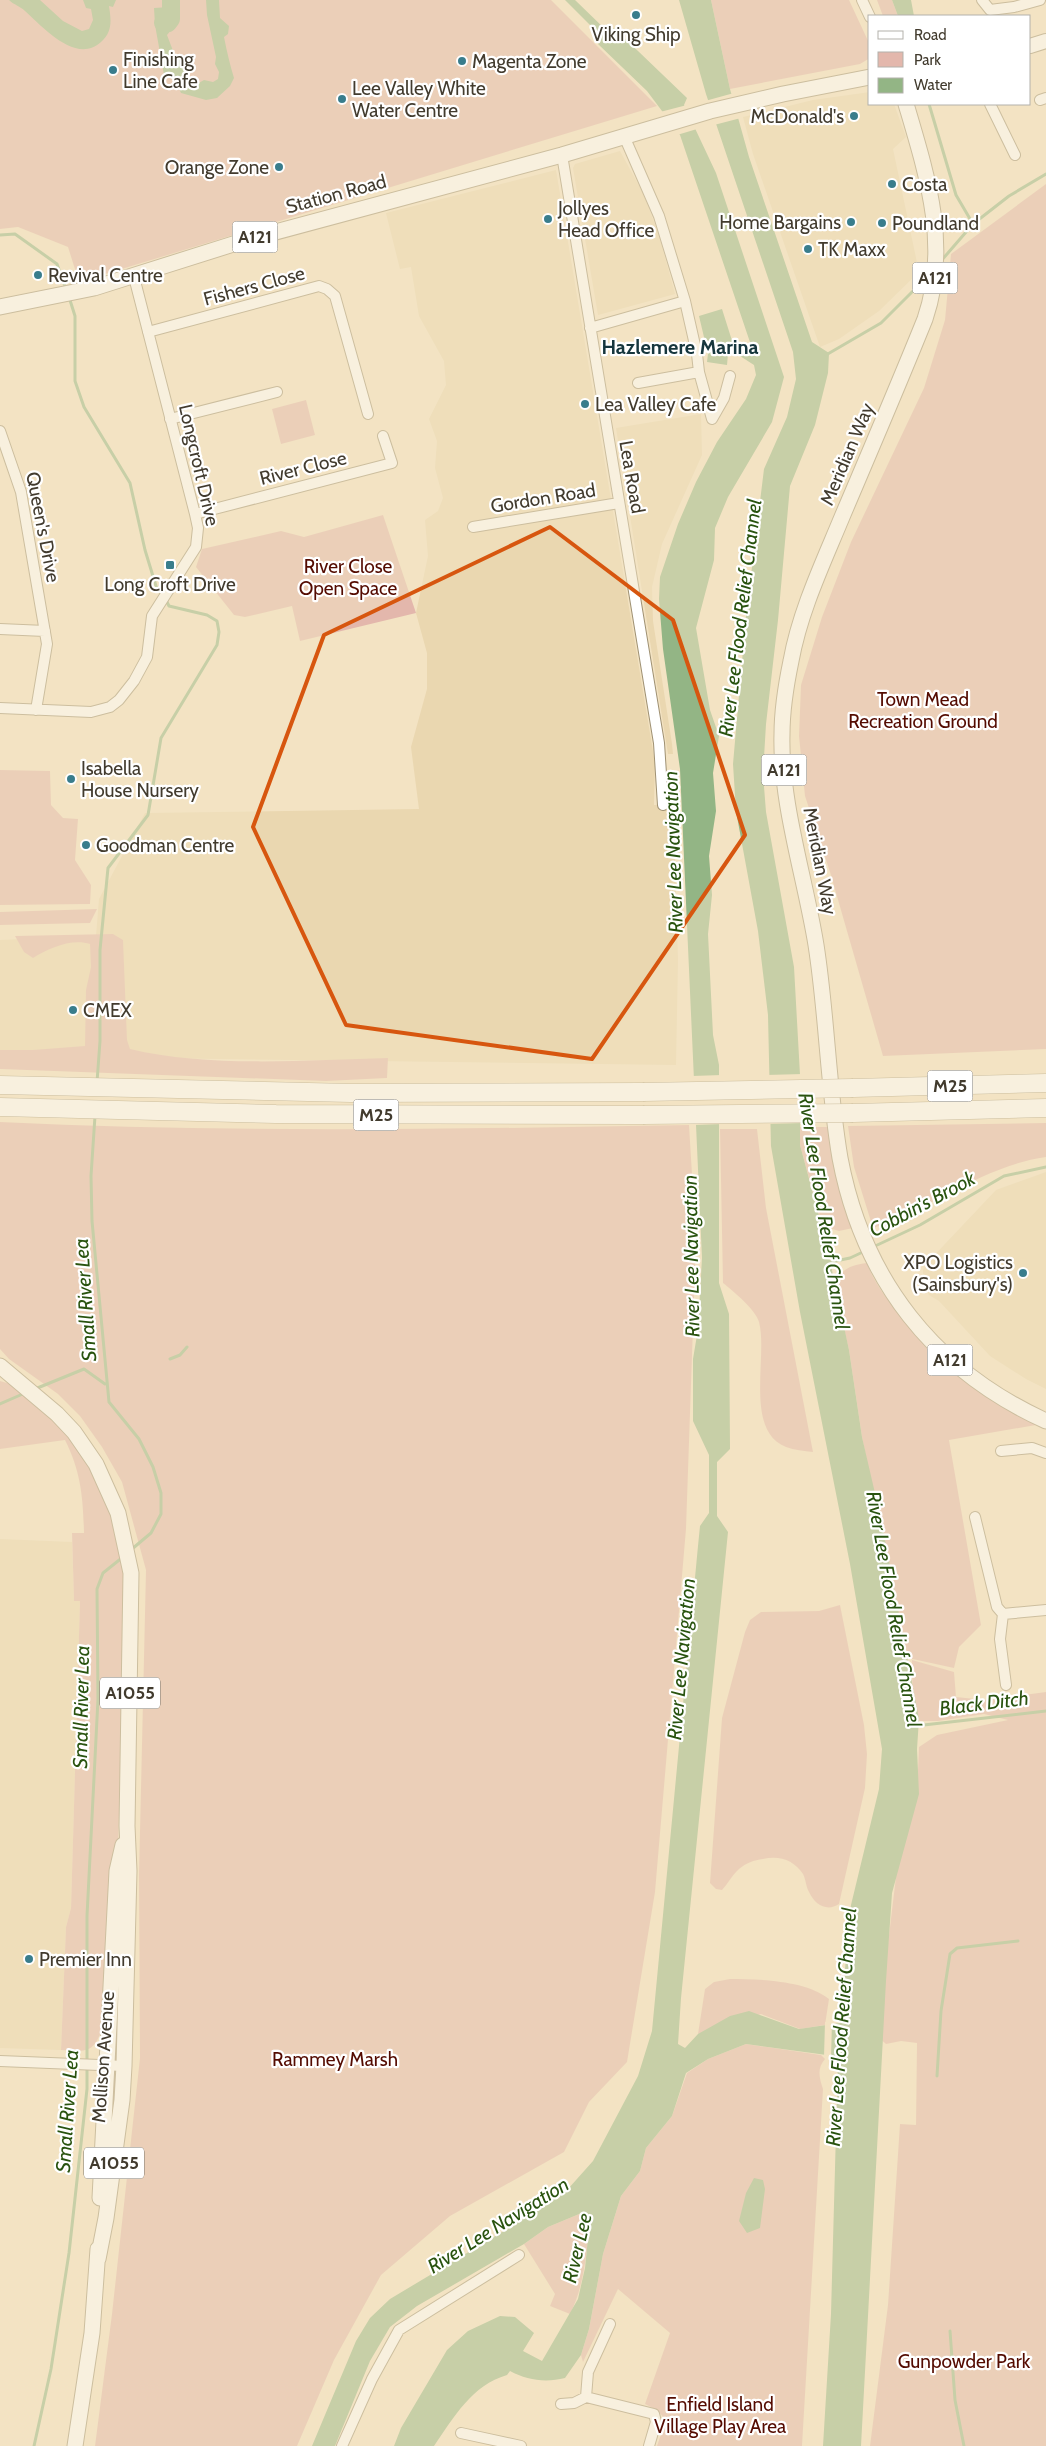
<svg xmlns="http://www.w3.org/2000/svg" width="1046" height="2446" viewBox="0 0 1046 2446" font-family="Cabin,sans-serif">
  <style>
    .built { fill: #ead7b0 }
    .green { fill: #e3b7ac }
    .water { fill: #93b585 }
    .pier { fill: #f3e3c3 }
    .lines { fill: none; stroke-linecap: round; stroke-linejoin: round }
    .stream { stroke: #93b585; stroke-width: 3 }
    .river { stroke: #93b585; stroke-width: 18 }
    .street-casing { stroke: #9f9173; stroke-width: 12 }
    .secondary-casing { stroke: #9f9173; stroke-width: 16 }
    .primary-casing { stroke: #9f9173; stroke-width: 17 }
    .highway-casing { stroke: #9f9173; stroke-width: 19 }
    .street { stroke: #fff; stroke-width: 10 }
    .secondary { stroke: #fff; stroke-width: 14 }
    .primary { stroke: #fff; stroke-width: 15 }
    .highway { stroke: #fff; stroke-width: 18 }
    .highway-bridge-casing { stroke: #9f9173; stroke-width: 19; stroke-linecap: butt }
    .highway-bridge { stroke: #fff; stroke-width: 18 }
    .marked { fill: none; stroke: #d7560f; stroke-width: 4; stroke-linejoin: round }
    .poi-dot { fill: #397d8c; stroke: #fff; stroke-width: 2 }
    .labels { text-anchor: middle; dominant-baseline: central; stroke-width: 4.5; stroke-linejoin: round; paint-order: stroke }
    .shield { fill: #fff; stroke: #7b766d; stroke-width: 1 }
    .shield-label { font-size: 18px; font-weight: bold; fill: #423b2e }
    .poi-label { font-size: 19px; fill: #423b2e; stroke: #fff; text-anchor: start }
    .street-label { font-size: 19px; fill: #423b2e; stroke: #fff }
    .park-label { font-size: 19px; fill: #540b00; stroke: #fff }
    .neighbourhood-label { font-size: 20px; font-weight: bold; fill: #16363d; stroke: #fff }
    .water-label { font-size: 20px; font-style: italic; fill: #29530f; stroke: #fff }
  </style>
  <rect width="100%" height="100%" fill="#f3e3c3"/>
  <path class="built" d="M870 92V104H894L906 137 893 149 919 272 879 311 839 339 820 347 753 154 743 117 813 100Z
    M620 151 643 193 659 235 675 294 598 315 573 168 575 164Z
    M556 170 655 763 654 805 673 804 678 960 676 1065 0 1056V940L96 936 99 899 145 813 419 809 411 747 427 689V653L416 613 428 556 425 520 438 511 443 498 435 468 437 441 429 419 446 385 444 361 419 316 411 267 400 269 386 213Z
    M701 414 702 455 662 544 652 587 653 621 672 744 673 754H668L616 428Z
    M1046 1172V1389L1026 1379 990 1356 939 1301 929 1295 923 1282V1270L927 1263 996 1190Z
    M0 1539 72 1542 74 1600 80 1601 71 1908 66 1927 61 2050 0 2048Z"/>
  <path class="green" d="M0 0H551L657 106 79 282 68 247 18 227 0 229Z
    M711 0H849L870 45V58L860 64 730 89Z
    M877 0H892L898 16H883Z
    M1046 184V1049L883 1056 830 872 805 796 799 736 801 685 822 617 851 542 924 388 945 320 951 254Z
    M306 400 315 435 281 444 272 409Z
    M383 515 416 613 300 641 292 606 245 617 234 615 196 567 202 549 281 531 304 537Z
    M0 770 50 771 51 805 63 818 78 819 75 860 91 885 90 904 0 905Z
    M97 909 90 923 0 925V912Z
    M113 934 123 940 127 1040 130 1049C208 1068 307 1060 388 1058L387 1078 326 1081 0 1069V1050H33L85 1046 86 990 91 967 90 944C72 938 49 948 33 958L24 952 15 936Z
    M0 1122C230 1133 459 1129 689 1125L696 1240 686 1529 655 1892 627 2062 589 2102 564 2152 450 2216 381 2275 334 2360 297 2446H95L112 2314 140 2058 139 1875 146 1570 122 1482 102 1447 80 1416 58 1394 9 1359 0 1349Z
    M1046 1123V1157C983 1166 933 1208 873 1228L854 1167 848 1126Z
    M800 1127H829L834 1167 853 1228 839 1231 822 1226 800 1145Z
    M720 1129H757L766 1208 813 1452C804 1451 794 1450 786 1447 744 1431 768 1356 759 1322 756 1310 733 1291 723 1283Z
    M867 1263C882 1307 954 1375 993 1400 1007 1409 1022 1417 1036 1425L949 1440 981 1625 959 1647 954 1668 908 1658 862 1437 849 1350 834 1284C842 1269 850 1265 867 1263Z
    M0 1381 14 1385 42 1407 77 1444 99 1480 112 1514 125 1579 118 1850 103 2026C94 2053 88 2052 61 2050L66 1927 71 1908 80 1601H74L72 1533H84C83 1497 81 1472 65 1440L0 1449Z
    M840 1605 864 1725 867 1754 865 1788 839 1904C827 1912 815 1905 809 1892 806 1887 806 1880 803 1874 794 1860 779 1855 763 1859 754 1860 746 1863 739 1869 732 1875 728 1884 722 1890L716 1889 710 1883 722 1718 745 1632 750 1620 761 1612 819 1611Z
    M912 1660 954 1672 956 1697 985 1700 1046 1692V2446H870L888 2305 900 2124 916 2125 917 2043 901 2041 886 2044 877 2036 898 1860 917 1793 919 1747 937 1735 1008 1720 984 1714 938 1721H913Z
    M730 1979C758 1979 806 1980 829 1999L825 2025 800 2029 761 2014 698 2034 705 1989 714 1982Z
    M746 2044 821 2055 825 2059C817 2068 819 2077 823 2089L802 2446H657L666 2420 657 2410 645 2404 670 2333 618 2289 583 2362 581 2355 589 2329 603 2254 621 2196 640 2171 646 2148 672 2116 687 2073 708 2059Z
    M584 2212 590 2218C587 2250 585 2284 570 2314L550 2306 555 2294 524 2244 548 2227Z"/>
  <path class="water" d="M9 0H40L63 21 82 31 89 29 93 20 91 9 86 8 83 0H116L113 7 109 6C111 19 113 32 101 42 76 65 43 27 25 11 20 6 14 5 9 0Z
    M206 0H219L220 18 229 26 228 34 224 37C227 52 230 65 234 78L230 86 217 98 206 100 181 93 175 80 164 75 155 25 154 8 169 7V19H173V28L167 35 175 56 183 59 186 63 184 69 187 79 197 84 204 80 213 82 218 79 219 72 215 64 216 57 207 15Z
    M565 0H575L607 31 614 28 687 98 684 105 716 173 784 377 772 422 728 497 715 528 714 560 696 628 710 710 719 736 713 773 716 811 709 856 712 895 708 934 713 1035 719 1065V1283L729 1314 730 1449 717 1462V1516L728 1532 681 1998 678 2044 685 2048 698 2034 730 2016 749 2011 799 2029 840 2023 851 1905 879 1789 882 1749 850 1564 800 1312 771 1146 768 1015 758 931 736 811 733 764 746 616 764 469 787 417 796 379 793 352 706 94 679 0H711L730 89 749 157 812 342 829 353 828 373 815 425 790 486 778 620 766 724 763 774 766 812 794 967 800 1075V1145L826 1242 849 1350 862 1437 881 1519 919 1719 917 1749 919 1794 892 1893 886 1981 861 2446H823L831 2314 838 2059 834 2056 746 2044 708 2059 686 2073 672 2116 646 2148 640 2171 621 2196 603 2254 589 2329 581 2355 565 2378C545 2383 527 2380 510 2371L507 2375C472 2385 454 2417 434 2446H394L401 2428 447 2350 468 2331 500 2316 515 2317 534 2333 523 2351 542 2361 578 2299 585 2268 590 2218 584 2212 548 2227 524 2244 417 2306 390 2327 370 2361 335 2446H312L356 2341 370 2318 390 2299 517 2223 568 2189 593 2161 638 2076 652 2031 698 1546 700 1526 709 1513V1455L693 1421V1359L698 1329 702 1258 680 769 663 649 659 599 660 577 678 524 696 482 717 442 746 399 756 375 754 365 740 356 728 354 727 365 707 362 708 354 699 316 722 309 734 347 754 354 680 135 647 91 598 44 602 37Z
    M892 0H911L914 16H898Z
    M754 2178 763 2180 765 2189 760 2228 747 2233 739 2221 746 2193Z"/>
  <path class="pier" d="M734 93 741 118 714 125 705 101Z
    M687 105 697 129 677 135 660 112Z
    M803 1074V1123L768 1124 766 1075Z
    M722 1075 723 1124 693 1125 692 1076Z
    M832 2021 831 2058 824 2057 825 2022Z"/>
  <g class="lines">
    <path class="stream" d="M929 104 956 195 973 224
      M0 235 15 234 57 264 66 289
      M941 261 973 224 1009 196 1046 174
      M69 297 75 316V381L84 407 130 483 145 550 156 586 162 595
      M826 355 881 323 929 275
      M97 1082 100 1041V950L108 868 148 815 161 738 217 645 219 632 217 621 207 615 169 606 166 600
      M95 1116 91 1176 92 1221 109 1402 139 1439 153 1467 161 1493V1514L151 1533 132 1549
      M873 1247 920 1225 1004 1176 1046 1167
      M826 1263 850 1258 865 1251
      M170 1359 180 1355 187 1347
      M35 1389 84 1369 105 1384
      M0 1404 25 1393
      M915 1726 1046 1711
      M937 2076 941 2011 950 1954 957 1948 1018 1941
      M950 2331 955 2400 964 2446
      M34 2446 51 2369 69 2253 87 2089V1916L98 1699 97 1589 103 1573 123 1557"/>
    <path class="river" d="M163 23H168L171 19V0"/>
    <defs>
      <path id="street" d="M862 0 870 17
        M982 0 990 10 1014 7 1040 0
        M1040 100 1046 98
        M990 104 1015 155
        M624 136 659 216 685 301 697 354 699 372 638 383
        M562 155 659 743 663 805
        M590 328 685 301
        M148 332 319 286 327 289 335 296 368 414
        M699 372 712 419 724 398 730 376
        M170 419 277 392
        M0 431 21 492 47 644 36 710
        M195 514 392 463 383 436
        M473 527 619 503
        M0 629 45 631
        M0 708 91 712 110 707 119 700 134 681 147 657 152 616 196 547 198 528 195 514 134 277
        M1001 1451 1032 1448 1046 1453
        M975 1517 997 1607 1003 1614 1046 1610
        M1003 1614 1000 1639 1006 1685
        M0 2061 124 2066
        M610 2324 588 2372 586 2397 654 2414 656 2422 649 2446
        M561 2404 574 2403 586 2397
        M461 2433 521 2446
        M342 2446 372 2379 399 2330 519 2255"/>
      <path id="secondary" d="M1030 46 1046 41"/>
      <path id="primary" d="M906 104C927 175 950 246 925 319 898 386 870 451 842 517 823 563 800 611 791 661 786 685 782 709 782 734 780 802 805 877 816 945 827 1015 828 1088 840 1158 863 1280 934 1370 1046 1421
        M0 307 94 288 246 240 562 155 710 111 783 94 870 77
        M0 1366 57 1414 74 1432 96 1464 118 1513 131 1573 127 1826 129 1871 124 2066 122 2100 106 2218 98 2259
        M100 2198 117 1871 123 1845
        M75 2446 92 2333 98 2249"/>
      <path id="highway" d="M0 1085 351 1093 643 1092
        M853 1088 1046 1083
        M0 1107 276 1114 643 1115
        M853 1113 1046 1108"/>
    </defs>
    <use href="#street" class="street-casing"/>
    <use href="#secondary" class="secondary-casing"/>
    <use href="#primary" class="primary-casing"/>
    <use href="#highway" class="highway-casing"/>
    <use href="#street" class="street"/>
    <use href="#secondary" class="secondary"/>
    <use href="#primary" class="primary"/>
    <use href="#highway" class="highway"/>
    <defs>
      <path id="highway-bridge" d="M643 1092 853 1088
        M643 1115 853 1113"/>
    </defs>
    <use href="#highway-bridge" class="highway-bridge-casing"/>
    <use href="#highway-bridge" class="highway-bridge"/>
  </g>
  <path d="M0 0H1046V2446H0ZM550 527 673 620 745 835 592 1059 346 1025 253 827 324 635Z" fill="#f3e3c3" fill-opacity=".55" fill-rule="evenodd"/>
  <path class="marked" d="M550 527 673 620 745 835 592 1059 346 1025 253 827 324 635Z"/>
  <g class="poi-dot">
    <circle cx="636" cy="15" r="5"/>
    <circle cx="462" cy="61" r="5"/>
    <circle cx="113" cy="70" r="5"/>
    <circle cx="342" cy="99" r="5"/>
    <circle cx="854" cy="116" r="5"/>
    <circle cx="279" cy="167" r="5"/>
    <circle cx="892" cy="184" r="5"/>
    <circle cx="548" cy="219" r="5"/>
    <circle cx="851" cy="222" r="5"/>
    <circle cx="882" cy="223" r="5"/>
    <circle cx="808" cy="249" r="5"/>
    <circle cx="38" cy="275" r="5"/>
    <circle cx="585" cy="404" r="5"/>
    <rect x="165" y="560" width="10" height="10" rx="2.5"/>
    <circle cx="71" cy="779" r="5"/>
    <circle cx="86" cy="845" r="5"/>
    <circle cx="73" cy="1010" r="5"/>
    <circle cx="1023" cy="1273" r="5"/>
    <circle cx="29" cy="1959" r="5"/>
  </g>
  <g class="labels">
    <g class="shield">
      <rect x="232.5" y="221.5" width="45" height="31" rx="4"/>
      <rect x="912.5" y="262.5" width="45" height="31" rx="4"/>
      <rect x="761.5" y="754.5" width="45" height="31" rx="4"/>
      <rect x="927.5" y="1070.5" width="45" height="31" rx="4"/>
      <rect x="353.5" y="1099.5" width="45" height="31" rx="4"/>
      <rect x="927.5" y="1344.5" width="45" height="31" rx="4"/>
      <rect x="100" y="1677.5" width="60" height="31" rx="4"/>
      <rect x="84" y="2147.5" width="60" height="31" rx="4"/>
    </g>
    <g class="shield-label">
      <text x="255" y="237">A121</text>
      <text x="935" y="278">A121</text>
      <text x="784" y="770">A121</text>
      <text x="950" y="1086">M25</text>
      <text x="376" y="1115">M25</text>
      <text x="950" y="1360">A121</text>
      <text x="130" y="1693">A1055</text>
      <text x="114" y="2163">A1055</text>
    </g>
    <g class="poi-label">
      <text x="636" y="34" text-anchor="middle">Viking Ship</text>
      <text x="123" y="59">Finishing<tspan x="123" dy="22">Line Cafe</tspan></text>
      <text x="472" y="61">Magenta Zone</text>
      <text x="352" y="88">Lee Valley White<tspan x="352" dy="22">Water Centre</tspan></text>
      <text x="844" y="116" text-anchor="end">McDonald's</text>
      <text x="269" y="167" text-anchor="end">Orange Zone</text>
      <text x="902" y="184">Costa</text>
      <text x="558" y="208">Jollyes<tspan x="558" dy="22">Head Office</tspan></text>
      <text x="841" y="222" text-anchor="end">Home Bargains</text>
      <text x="892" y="223">Poundland</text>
      <text x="818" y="249">TK Maxx</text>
      <text x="48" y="275">Revival Centre</text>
      <text x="595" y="404">Lea Valley Cafe</text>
      <text x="170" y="584" text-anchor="middle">Long Croft Drive</text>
      <text x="81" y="768">Isabella<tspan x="81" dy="22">House Nursery</tspan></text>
      <text x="96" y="845">Goodman Centre</text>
      <text x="83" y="1010">CMEX</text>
      <text x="1013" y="1262" text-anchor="end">XPO Logistics<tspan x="1013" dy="22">(Sainsbury's)</tspan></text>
      <text x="39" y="1959">Premier Inn</text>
    </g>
    <g class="street-label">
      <text transform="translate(336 194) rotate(-15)">Station Road</text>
      <text transform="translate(254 286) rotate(-15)">Fishers Close</text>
      <text transform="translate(847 454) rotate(-67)">Meridian Way</text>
      <text transform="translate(199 465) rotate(77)">Longcroft Drive</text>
      <text transform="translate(303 468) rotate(-14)">River Close</text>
      <text transform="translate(632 477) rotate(80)">Lea Road</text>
      <text transform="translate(543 498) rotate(-9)">Gordon Road</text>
      <text transform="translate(43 527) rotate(79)">Queen's Drive</text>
      <text transform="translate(820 861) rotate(79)">Meridian Way</text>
      <text transform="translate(103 2057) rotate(-86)">Mollison Avenue</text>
    </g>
    <g class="park-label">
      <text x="348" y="566">River Close<tspan x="348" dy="22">Open Space</tspan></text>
      <text x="923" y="699">Town Mead<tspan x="923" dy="22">Recreation Ground</tspan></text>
      <text x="335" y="2059">Rammey Marsh</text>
      <text x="964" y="2361">Gunpowder Park</text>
      <text x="720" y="2404">Enfield Island<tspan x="720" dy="22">Village Play Area</tspan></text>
    </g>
    <g class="neighbourhood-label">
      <text x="680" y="347">Hazlemere Marina</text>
    </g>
    <g class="water-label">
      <text transform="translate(740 618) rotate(-83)">River Lee Flood Relief Channel</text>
      <text transform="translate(673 852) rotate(-92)">River Lee Navigation</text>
      <text transform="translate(922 1204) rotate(-28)">Cobbin's Brook</text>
      <text transform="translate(824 1211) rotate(81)">River Lee Flood Relief Channel</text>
      <text transform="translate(691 1256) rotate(-91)">River Lee Navigation</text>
      <text transform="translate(85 1300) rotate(-94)">Small River Lea</text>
      <text transform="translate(894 1609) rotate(80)">River Lee Flood Relief Channel</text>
      <text transform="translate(681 1659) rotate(-85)">River Lee Navigation</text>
      <text transform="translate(984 1703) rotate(-7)">Black Ditch</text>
      <text transform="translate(81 1707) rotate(-89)">Small River Lea</text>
      <text transform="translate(841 2027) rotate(-86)">River Lee Flood Relief Channel</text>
      <text transform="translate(67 2111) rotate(-86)">Small River Lea</text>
      <text transform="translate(498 2225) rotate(-32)">River Lee Navigation</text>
      <text transform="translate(577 2248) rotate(-77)">River Lee</text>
    </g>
  </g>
  <rect x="868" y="15" width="162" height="90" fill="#ffffff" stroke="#b3b1ab"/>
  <rect x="878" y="31" width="25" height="8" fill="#ffffff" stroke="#b3b1ab"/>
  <text x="914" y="40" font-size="15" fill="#423b2e">Road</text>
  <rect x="878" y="52" width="25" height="15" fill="#e3b7ac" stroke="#b3b1ab"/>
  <text x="914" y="65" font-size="15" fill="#423b2e">Park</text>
  <rect x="878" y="78" width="25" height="15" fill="#93b585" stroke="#b3b1ab"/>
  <text x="914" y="90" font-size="15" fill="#423b2e">Water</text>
</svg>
